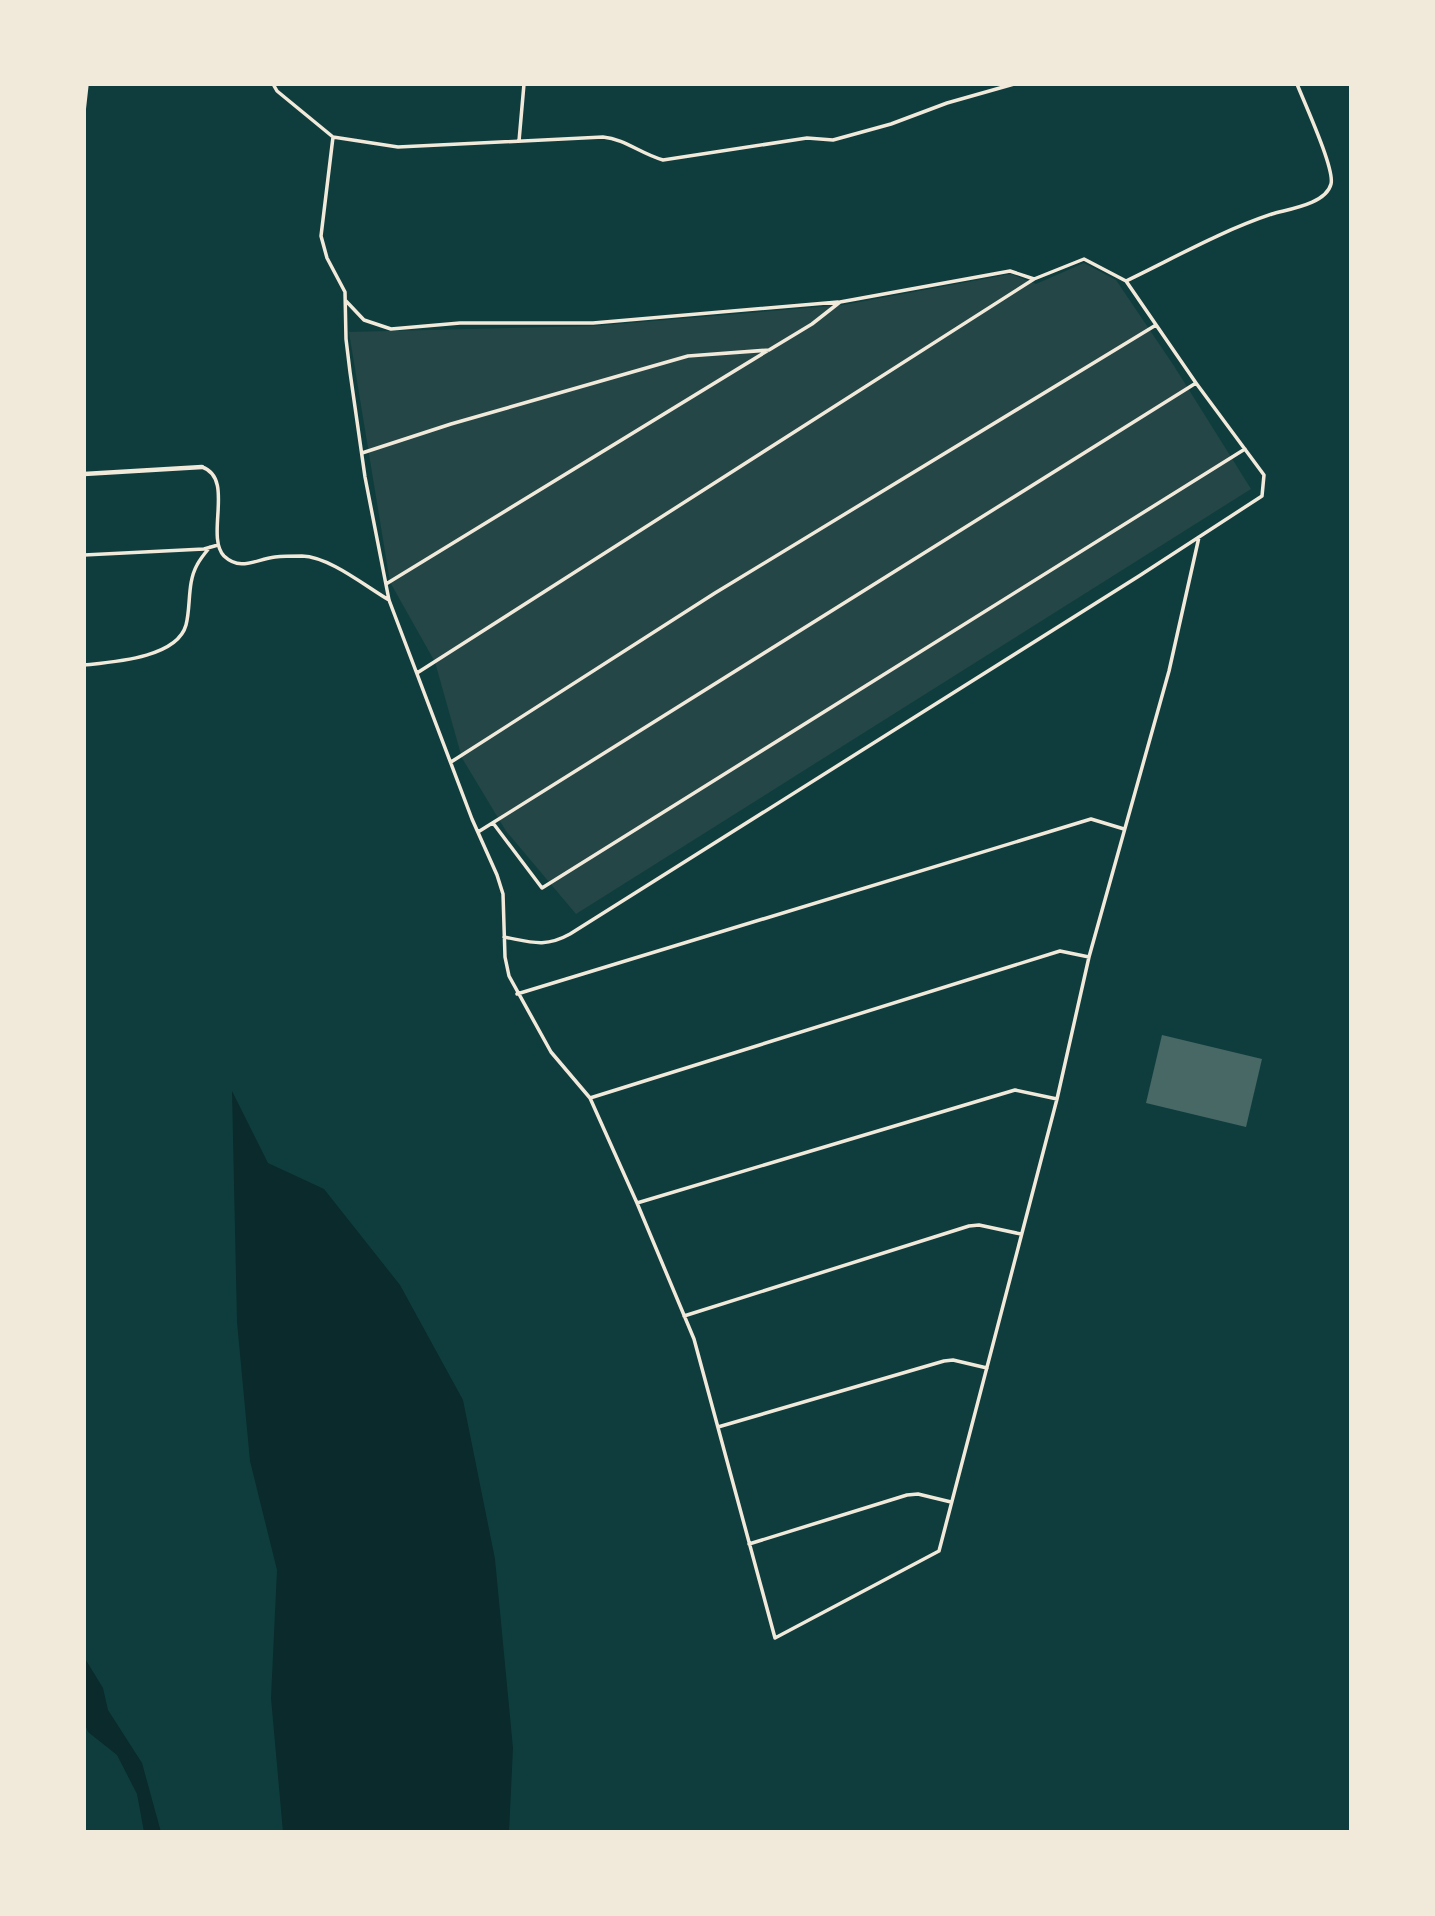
<svg xmlns="http://www.w3.org/2000/svg" width="1435" height="1916" viewBox="0 0 1435 1916" font-family="'DM Sans',sans-serif">
  <style>
    .green { fill: #244646 }
    .water { fill: #0a2a2b }
    .building { fill: #486865 }
    .lines { fill: none; stroke-linecap: round; stroke-linejoin: round }
    .minor { stroke: #f1e9da; stroke-width: 3.5 }
    .tertiary { stroke: #f1e9da; stroke-width: 4.5 }
  </style>
  <rect width="100%" height="100%" fill="#0f3d3e"/>
  <path class="green" d="M1084 263 1116 280 1174 366 1251 489 576 914 506 831 462 758 435 662 390 582 349 332 594 326 843 305 1011 274 1036 284Z"/>
  <path class="water" d="M232 1091 268 1163 324 1189 400 1285 463 1400 495 1559 513 1748 509 1832H283L271 1698 277 1570 250 1461 237 1322Z
    M84 1657 103 1688 108 1710 142 1763 161 1832H144L137 1794 117 1755 88 1732 84 1722Z"/>
  <path class="building" d="M1162 1035 1262 1059 1246 1127 1146 1103Z"/>
  <g class="lines">
    <path class="minor" d="M273 84 277 91 333 137 398 147 603 137C625 139 641 154 663 160L807 138 833 140 891 124 947 103 1014 84
      M84 111 87 84
      M333 137 321 236 327 258 345 292 346 339 350 372 365 477 389 600 472 819 497 875 503 894 505 957 509 976 551 1052 590 1098 637 1203 694 1339 775 1638 939 1551 1057 1099 1089 957 1169 671 1199 537
      M519 141 524 84
      M1126 281C1174 258 1221 231 1272 214 1289 209 1326 204 1331 184 1335 169 1304 102 1297 84
      M346 301 364 320 391 329 460 323H593L838 302
      M362 453 451 424 688 356 769 350 812 324 840 302 1010 271 1034 279 1084 259 1126 281 1196 383 1264 475 1262 496 1139 576 570 934C545 948 531 942 504 937
      M202 467C235 478 205 536 224 556 241 572 256 559 275 557 284 556 293 556 302 556 330 557 365 586 389 600
      M84 555 204 549 218 545
      M386 584 767 351
      M84 665C113 662 177 658 186 625 191 606 187 583 197 565 200 559 205 553 210 547
      M417 673 1034 279
      M451 762 715 593 1156 325
      M493 823 542 888 1245 449
      M478 832 1196 383
      M517 994 1091 819 1124 829
      M590 1098 1060 951 1089 957
      M637 1203 1015 1090 1057 1099
      M684 1316 969 1226 979 1225 1021 1234
      M718 1427 944 1361 953 1360 987 1368
      M749 1544 907 1495 918 1494 951 1502"/>
    <path class="tertiary" d="M84 474 202 467"/>
  </g>
  <rect width="1435" height="1916" fill="none" stroke="#f1e9da" stroke-width="172"/>
</svg>
